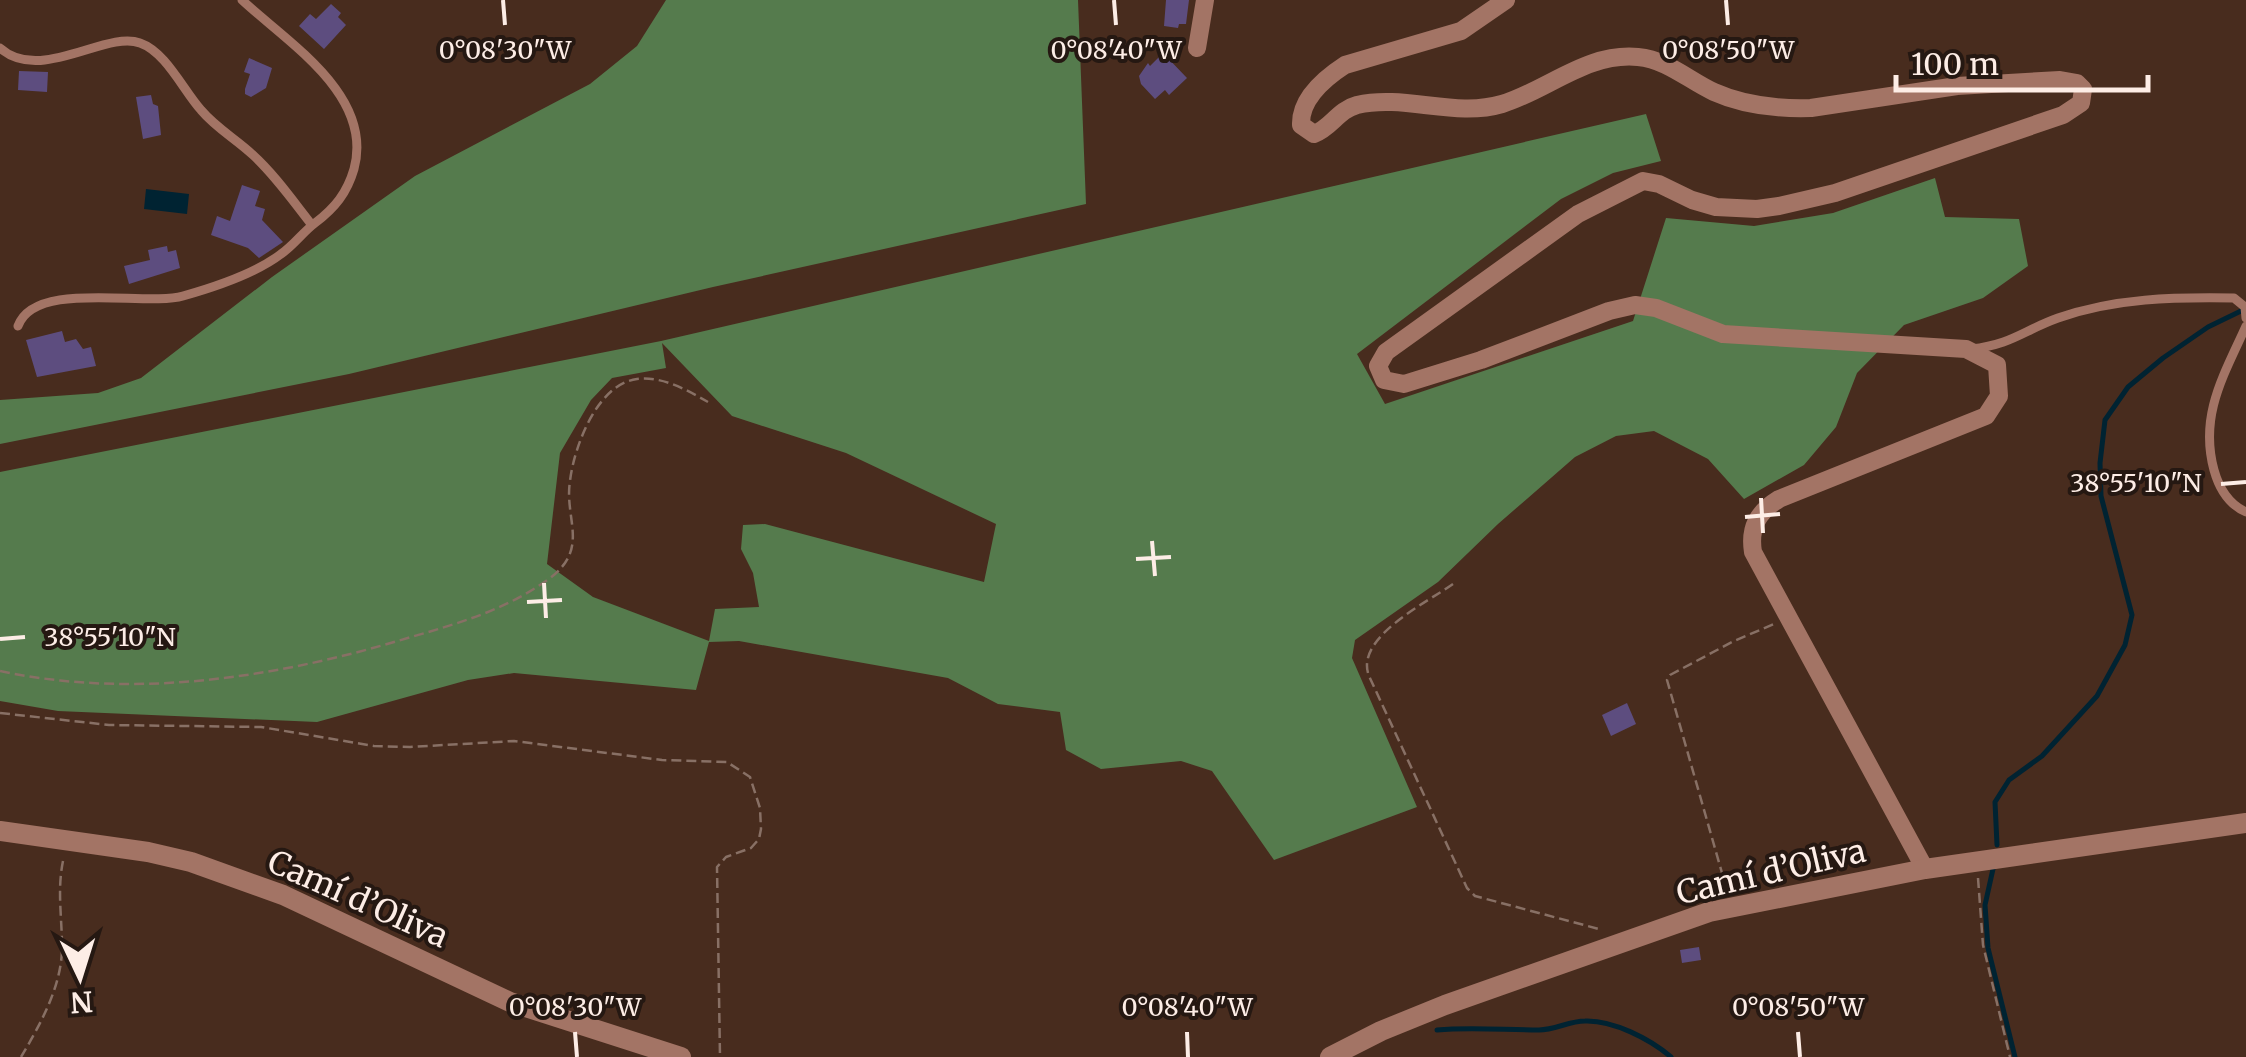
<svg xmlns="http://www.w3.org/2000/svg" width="2246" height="1057" viewBox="0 0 2246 1057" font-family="Merriweather,serif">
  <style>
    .forest { fill: #557b4d; fill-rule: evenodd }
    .water { fill: #002332 }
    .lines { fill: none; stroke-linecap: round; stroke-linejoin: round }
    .stream { stroke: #002332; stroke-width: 5 }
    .building { fill: #5d4d7f }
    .path { stroke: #887065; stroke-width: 2.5; stroke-dasharray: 10 5; stroke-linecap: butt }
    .service { stroke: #a37465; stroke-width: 9 }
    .minor { stroke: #a37465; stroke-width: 18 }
    .tertiary { stroke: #a37465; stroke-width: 20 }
    .ticks { fill: none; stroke: #fdede6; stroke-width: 4 }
    .labels { text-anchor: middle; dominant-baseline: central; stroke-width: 8; stroke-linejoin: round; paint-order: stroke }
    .street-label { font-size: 32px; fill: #fdede6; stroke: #251812 }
    .ticks-label { font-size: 25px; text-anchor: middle; fill: #fdede6; stroke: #251812; stroke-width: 8; stroke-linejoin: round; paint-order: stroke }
  </style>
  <rect width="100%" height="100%" fill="#482c1e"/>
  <path class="forest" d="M666 0H1078L1086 204 713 287 349 374 0 444V400L98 393 141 378 272 277 415 176 590 84 637 46Z
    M1646 114 1661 161 1613 173 1561 199 1357 354 1385 404 1633 321 1666 218 1754 226 1833 213 1935 178 1945 217 2019 219 2028 266 1983 298 1904 325 1857 373 1836 427 1804 465 1744 499 1708 459 1654 431 1616 436 1575 457 1498 524 1438 582 1355 640 1352 658 1417 807 1274 860 1212 771 1181 761 1101 769 1066 750 1060 712 998 704 948 678 739 641 709 642 696 690 514 673 468 680 317 722 58 711 0 701V472L661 341ZM662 343 732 416 846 453 996 524 984 582 765 524 743 525 741 549 753 573 759 607 715 609 709 641 593 597 547 564 560 453 591 400 612 378 666 368Z"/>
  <path class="water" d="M146 189 189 194 187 214 144 209Z"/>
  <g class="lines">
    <path class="stream" d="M1997 845 1995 802 2009 780 2042 756 2097 696 2125 645 2132 615 2101 496 2100 463 2105 420 2128 387 2163 358 2208 327 2243 310
      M1993 869 1985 905 1988 948 2015 1057
      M1437 1030C1471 1027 1504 1030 1539 1030 1555 1030 1569 1021 1585 1021 1613 1020 1650 1039 1671 1057"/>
  </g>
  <path class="building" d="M1166 0H1189L1186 24H1179L1178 28 1164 26Z
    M331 4 341 13 338 17 346 25 324 49 299 26 310 14 316 19Z
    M1163 53 1187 78 1169 95 1165 90 1155 99 1141 84 1139 76 1148 63 1150 66Z
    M249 58 272 68 266 88 251 97 245 94V89L250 74 244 72Z
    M19 71 48 72 47 92 18 90Z
    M151 95 153 104 158 106 161 135 143 139 136 97Z
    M242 185 260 191 255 206 265 209 262 220 283 242 259 258 248 248 211 235 217 216 230 221Z
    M167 246 168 252 176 250 180 268 129 284 124 266 150 260 148 250Z
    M62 331 65 342 76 339 83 349 91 347 96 366 37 377 26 340Z
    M1627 703 1636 724 1611 736 1602 715Z
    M1699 947 1701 960 1682 963 1680 950Z"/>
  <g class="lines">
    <path class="path" d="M1453 584C1426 603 1354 638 1369 676L1467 888 1475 896 1599 929
      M0 671C136 700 280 677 411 637 460 623 508 609 550 578 590 548 564 519 570 481 574 447 597 384 637 379 663 376 687 390 708 402
      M0 713 109 725 261 727 374 746 410 747 514 741 662 760 727 762 750 777 760 808 761 829 759 839 751 848 726 857 717 867 720 1057
      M1978 878 1983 945 2010 1057
      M1733 888 1722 873 1667 680 1670 675 1734 641 1774 624
      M21 1057C40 1025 62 986 62 947 62 918 57 890 63 861"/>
    <path class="service" d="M0 48C40 84 106 30 140 43 166 52 183 90 201 110 216 128 236 139 253 155 275 175 293 201 312 225
      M18 326C35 279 146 307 183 296 215 287 255 274 281 254 294 245 303 232 315 223 335 208 347 193 354 169 374 95 288 43 242 0
      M2246 326C2224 375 2199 415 2214 470 2219 488 2228 504 2246 512
      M1971 349C2013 344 2022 331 2058 318 2115 298 2174 297 2234 298L2245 307 2246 318"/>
    <path class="minor" d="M1506 0 1461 31 1345 65C1325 78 1300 99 1301 125L1314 134C1331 128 1338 110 1357 105 1405 94 1455 118 1502 104 1548 90 1587 52 1638 57 1668 60 1688 80 1714 92 1745 106 1778 109 1811 108L1957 86 2060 80 2077 83 2083 89 2081 103 2063 115 1835 193 1779 206 1757 209 1716 207 1692 200 1659 184 1643 181 1578 214 1386 352 1378 366 1384 380 1404 384 1481 360 1609 311 1635 305 1656 308 1723 334 1966 349 1997 365 1999 396 1986 416 1779 499C1758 512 1749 527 1753 552L1925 869
      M1197 48 1205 0"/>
    <path class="tertiary" d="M0 831 148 852 191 862 283 895 510 1002 681 1057
      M1330 1057 1381 1031 1445 1005 1709 912 1925 869 2246 823"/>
  </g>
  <path class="ticks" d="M503 0 505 25M1114 0 1116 25M1726 0 1728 25M2221 484 2246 482M1761 498 1763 533M1745 517 1780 514M1152 541 1155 576M1136 559 1171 557M544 583 546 618M527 602 562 600M0 639 25 637M575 1032 577 1057M1187 1032 1188 1057M1798 1032 1800 1057"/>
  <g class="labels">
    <g class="street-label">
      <text transform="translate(1771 872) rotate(-13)">Camí d’Oliva</text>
      <text transform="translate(358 899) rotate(24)">Camí d’Oliva</text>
    </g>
  </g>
  <g class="ticks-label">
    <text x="505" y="59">0°08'30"W</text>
    <text x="1116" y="59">0°08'40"W</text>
    <text x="1728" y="59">0°08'50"W</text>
    <text x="2136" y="492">38°55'10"N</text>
    <text x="110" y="646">38°55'10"N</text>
    <text x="575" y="1016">0°08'30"W</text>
    <text x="1187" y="1016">0°08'40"W</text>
    <text x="1798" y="1016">0°08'50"W</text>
  </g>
  <g transform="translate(80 977) rotate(176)" stroke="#251812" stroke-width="8" paint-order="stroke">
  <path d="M0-8L18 38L0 25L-18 38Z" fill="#fdede6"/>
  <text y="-15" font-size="28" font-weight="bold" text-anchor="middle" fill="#fdede6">N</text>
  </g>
  <path d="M1896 75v15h252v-15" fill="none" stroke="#fdede6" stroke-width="5"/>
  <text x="1911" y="75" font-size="30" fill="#fdede6" stroke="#251812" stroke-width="8" paint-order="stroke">100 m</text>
</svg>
